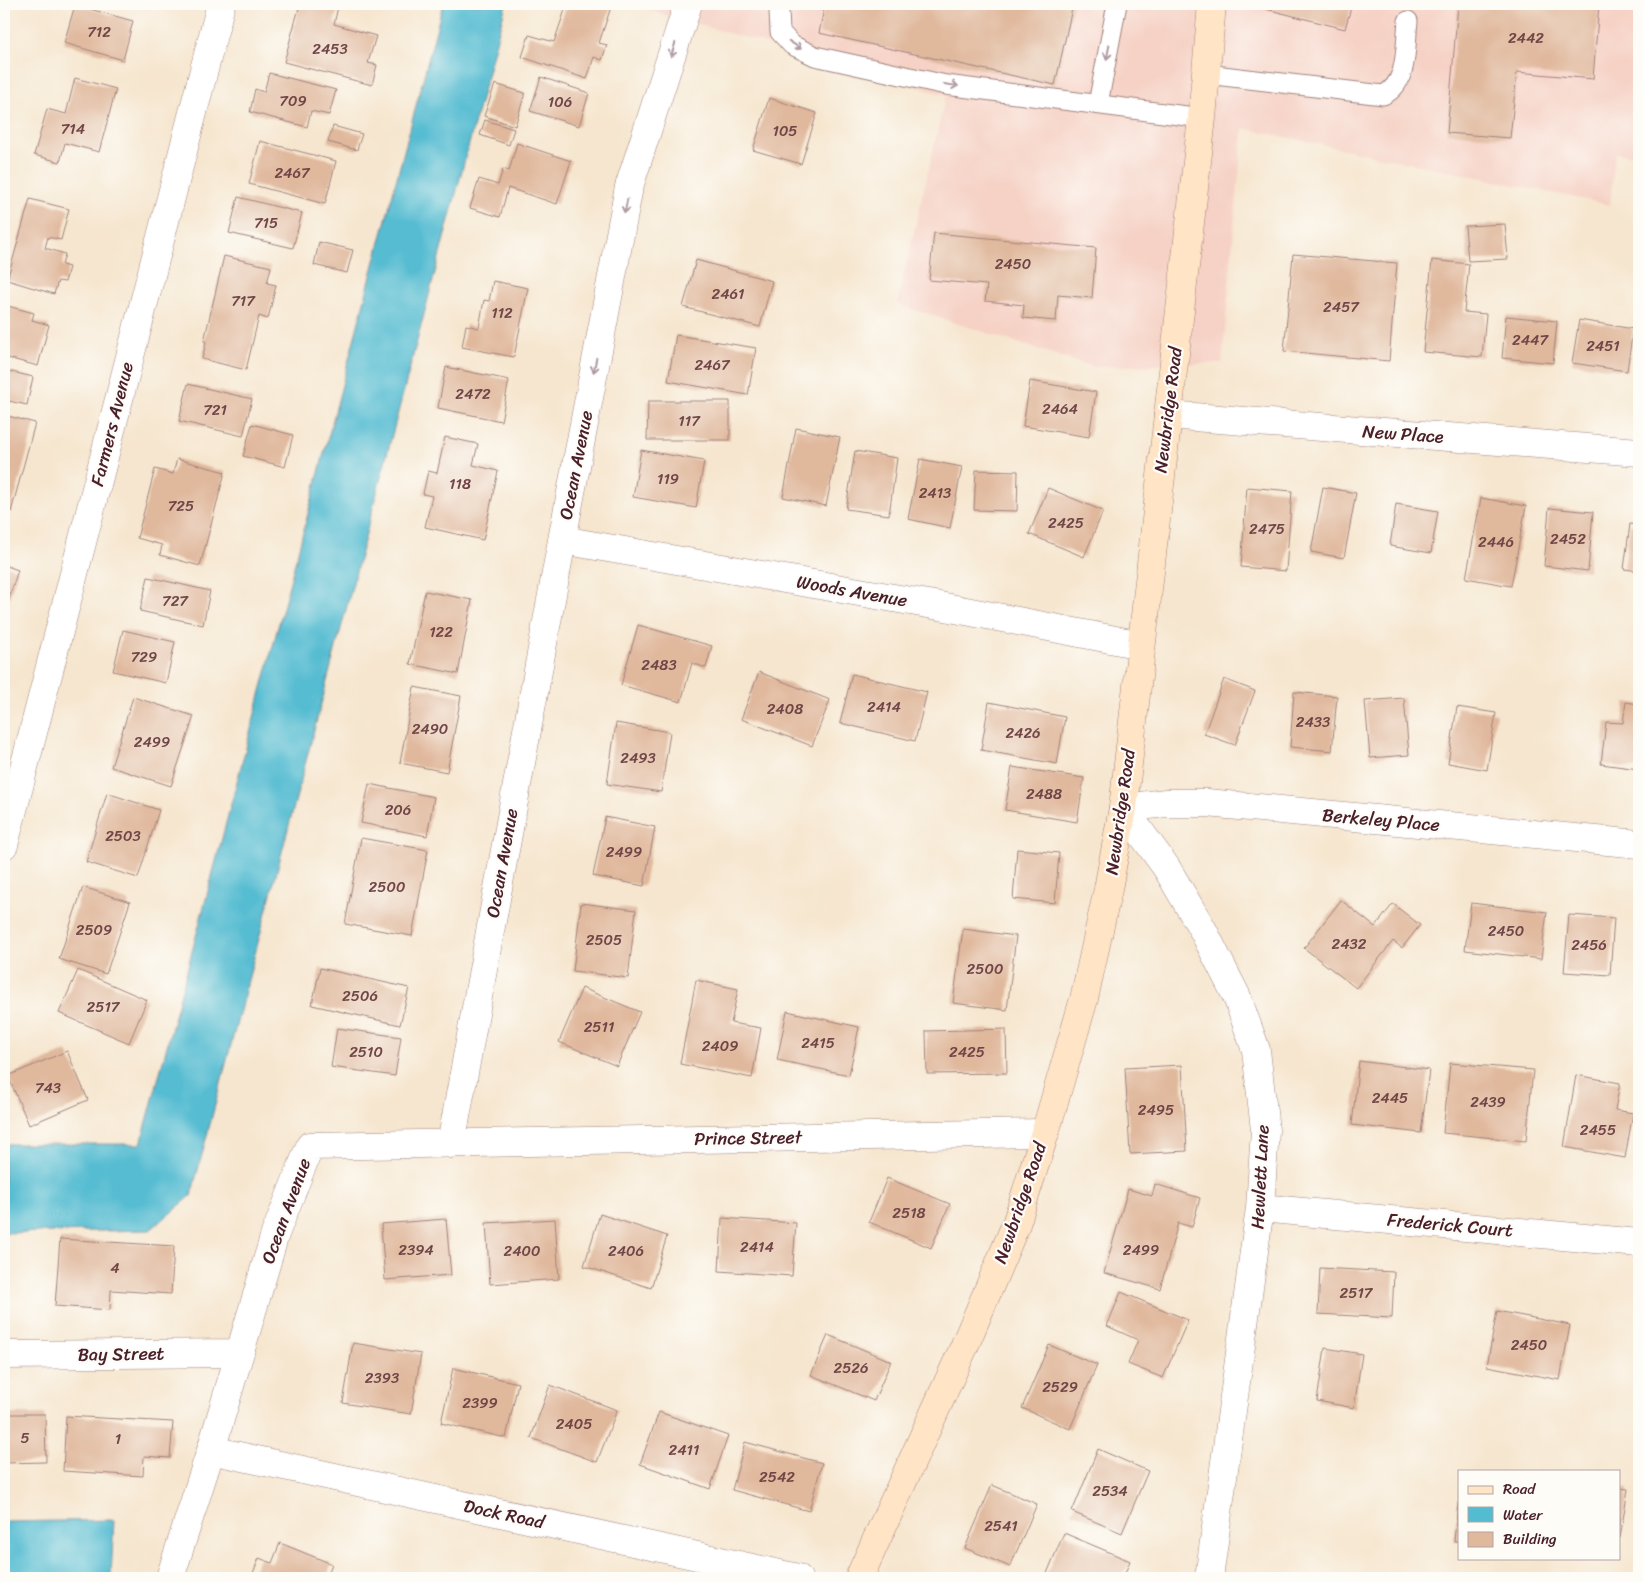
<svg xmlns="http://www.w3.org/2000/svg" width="1643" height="1582" viewBox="0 0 1643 1582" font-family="Sriracha,sans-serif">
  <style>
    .built { fill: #f6d1c5 }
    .water { fill: #54bcd1; stroke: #4f6e7e }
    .building { fill: #e0b89c }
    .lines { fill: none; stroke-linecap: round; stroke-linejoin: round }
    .lane-casing { stroke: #a0827d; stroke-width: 21 }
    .street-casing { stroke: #a0827d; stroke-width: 29 }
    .secondary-casing { stroke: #a0827d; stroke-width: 29 }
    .lane { stroke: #fff; stroke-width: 19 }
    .street { stroke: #fff; stroke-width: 28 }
    .secondary { stroke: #ffe4c6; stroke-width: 28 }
    .oneway { stroke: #ae9aa0 }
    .labels { text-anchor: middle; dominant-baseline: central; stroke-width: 4.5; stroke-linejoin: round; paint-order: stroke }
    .number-label { font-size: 15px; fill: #704547 }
    .street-label { font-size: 18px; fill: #4a1f2b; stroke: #fdfcf7 }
  </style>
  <rect width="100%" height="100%" fill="#fdfcf7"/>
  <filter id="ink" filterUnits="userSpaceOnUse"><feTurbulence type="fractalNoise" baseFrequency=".02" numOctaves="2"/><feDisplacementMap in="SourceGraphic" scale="10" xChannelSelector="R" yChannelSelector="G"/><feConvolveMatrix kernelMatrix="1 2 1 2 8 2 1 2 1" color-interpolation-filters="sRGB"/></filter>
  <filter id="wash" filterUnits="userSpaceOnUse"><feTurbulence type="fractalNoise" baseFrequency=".0096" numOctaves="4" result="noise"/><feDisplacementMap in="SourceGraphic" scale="20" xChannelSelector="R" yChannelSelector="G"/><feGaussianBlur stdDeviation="1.12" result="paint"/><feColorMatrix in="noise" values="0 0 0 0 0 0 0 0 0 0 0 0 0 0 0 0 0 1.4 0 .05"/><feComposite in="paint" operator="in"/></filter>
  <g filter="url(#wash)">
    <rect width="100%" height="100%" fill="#f6e6cf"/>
    <path class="built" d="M627 4H1639V156L1615 153 1610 205 1243 128 1222 363 1093 367 897 304 946 95Z"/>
    <path class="water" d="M443 4H506L191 1196 150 1230 4 1233V1144H141Z
      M114 1520 111 1575 4 1578V1522Z"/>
    <g id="blocks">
      <path class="building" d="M300 4H325L338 7 334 24 376 36 368 63 377 65 372 85 284 62Z
        M567 4H612L599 43 607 45 602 60 594 57 587 79 522 57 529 35 554 42Z
        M825 4H1073L1055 85 819 33Z
        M1263 4H1352L1345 29 1262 8Z
        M1458 4H1599L1593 79 1517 72 1510 138 1447 133Z
        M75 5 133 21 123 60 64 43Z
        M269 73 336 90 329 115 311 111 307 127 250 112 255 89 264 92Z
        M541 77 589 93 579 126 530 111Z
        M75 78 116 89 99 152 65 143 60 162 34 155 47 109 66 114Z
        M495 84 525 93 515 126 484 116Z
        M769 98 817 113 801 164 753 150Z
        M485 120 514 129 509 145 480 135Z
        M333 126 362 134 357 150 328 142Z
        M260 141 336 161 325 204 249 184Z
        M517 143 571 161 557 204 508 188 500 217 470 208 479 179 498 185 503 169 509 171Z
        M238 197 302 213 293 248 229 233Z
        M30 199 69 209 61 240 48 237 45 248 65 254 62 265 69 267 65 282 58 281 54 294 7 280Z
        M1505 224 1508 259 1468 261 1465 226Z
        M934 233 1096 248 1092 298 1058 295 1056 321 1023 318 1024 305 985 301 987 285 929 280Z
        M319 242 353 250 347 273 314 265Z
        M1293 254 1397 263 1389 361 1284 351Z
        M224 256 271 267 267 283 276 285 268 319 259 316 246 370 202 359 206 342 204 341Z
        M696 260 772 281 760 327 683 307Z
        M1432 260 1469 264 1464 312 1486 314 1482 357 1423 352Z
        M493 281 528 288 514 357 462 347 466 325 479 328 484 300 489 301Z
        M4 305 34 313 32 320 49 325 38 366 4 357Z
        M1506 316 1557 321 1553 363 1502 358Z
        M1579 320 1633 329 1627 371 1572 363Z
        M676 335 756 348 748 395 668 381Z
        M446 367 509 380 501 421 438 408Z
        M4 370 33 377 27 405 4 400Z
        M1030 381 1096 392 1089 437 1023 426Z
        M188 384 252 399 243 436 179 421Z
        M648 401H730V440H647Z
        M4 415 35 423 11 512 4 510Z
        M252 424 293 435 285 467 243 456Z
        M796 428 840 437 826 506 783 497Z
        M445 437 478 444 473 465 498 471 483 540 425 527 432 496 423 494 428 471 437 473Z
        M641 450 704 461 696 508 633 497Z
        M855 451 897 458 889 515 846 509Z
        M177 459 225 472 200 566 160 555 162 545 137 538 155 469 173 474Z
        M920 459 962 467 950 528 908 519Z
        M976 470 1018 471 1017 511 974 510Z
        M1247 487 1292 491 1286 571 1241 567Z
        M1323 487 1356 493 1344 558 1311 552Z
        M1048 488 1103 511 1084 557 1029 534Z
        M1481 498 1526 506 1511 586 1466 578Z
        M1396 504 1438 511 1431 553 1390 546Z
        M1549 508 1593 512 1588 571 1544 566Z
        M1630 524 1639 525V571L1624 569Z
        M4 565 18 570 7 605 4 604Z
        M148 577 210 591 203 625 140 611Z
        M425 591 472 600 458 674 410 664Z
        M638 625 712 646 706 668 692 663 681 702 621 685Z
        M123 630 175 642 166 683 113 671Z
        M759 672 830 700 812 746 741 719Z
        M852 674 927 692 915 741 840 723Z
        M1224 679 1255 691 1235 745 1204 734Z
        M414 687 461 696 447 772 400 763Z
        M1294 692 1337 696 1332 751 1290 747Z
        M133 697 194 716 171 786 111 767Z
        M1404 698 1409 755 1370 758 1365 701Z
        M989 702 1065 717 1057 764 981 750Z
        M1626 702 1639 704V769L1601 764 1606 722 1623 723Z
        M1457 707 1496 713 1487 770 1448 763Z
        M616 723 670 732 661 792 607 784Z
        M1012 767 1084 778 1077 822 1005 810Z
        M369 784 434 797 427 836 361 823Z
        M107 793 159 810 138 878 86 862Z
        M605 817 655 827 644 886 593 876Z
        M361 838 428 850 412 936 345 924Z
        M1017 849 1059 853 1055 903 1013 899Z
        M83 887 130 902 106 974 59 959Z
        M1341 900 1375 927 1393 904 1420 925 1402 948 1393 941 1356 988 1304 948Z
        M581 903 636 910 628 978 573 971Z
        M1471 903 1547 912 1541 959 1465 950Z
        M1569 915 1614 918 1610 975 1564 972Z
        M963 929 1016 936 1007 1010 953 1003Z
        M320 968 409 988 400 1025 312 1005Z
        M78 970 147 1000 129 1043 59 1013Z
        M696 980 738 989 731 1023 761 1028 752 1078 680 1064Z
        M582 988 640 1012 617 1066 559 1042Z
        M787 1011 859 1027 849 1075 777 1060Z
        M337 1028 401 1037 395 1076 331 1067Z
        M1006 1029 1007 1073 927 1074 926 1031Z
        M67 1051 88 1100 29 1125 8 1076Z
        M1359 1061 1429 1070 1421 1133 1352 1125Z
        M1450 1063 1533 1070 1526 1141 1443 1133Z
        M1182 1065 1187 1151 1130 1154 1125 1068Z
        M1576 1075 1620 1083 1615 1110 1633 1113 1625 1158 1564 1147Z
        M887 1178 950 1204 931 1248 869 1222Z
        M1155 1184 1200 1198 1192 1227 1178 1223 1160 1289 1104 1273 1128 1189 1152 1196Z
        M600 1214 667 1236 651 1288 584 1266Z
        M722 1218 796 1223 792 1276 719 1271Z
        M446 1219 451 1275 385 1280 381 1224Z
        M555 1219 559 1279 490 1284 486 1223Z
        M60 1239 174 1246 171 1294 111 1290 110 1310 55 1306Z
        M1320 1268 1394 1272 1392 1318 1318 1314Z
        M1121 1292 1188 1320 1163 1378 1128 1364 1138 1340 1107 1326Z
        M1497 1311 1570 1325 1560 1380 1487 1366Z
        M828 1335 891 1361 874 1401 811 1375Z
        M353 1343 421 1354 411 1414 343 1403Z
        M1049 1345 1097 1365 1070 1429 1022 1408Z
        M1325 1348 1362 1354 1354 1408 1317 1401Z
        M453 1368 518 1383 506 1438 441 1423Z
        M550 1385 617 1410 597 1462 531 1438Z
        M659 1412 728 1436 710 1489 640 1464Z
        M4 1414H45L46 1462 4 1463Z
        M66 1416 173 1422 170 1458 144 1456 143 1476 63 1471Z
        M745 1442 822 1463 809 1511 732 1490Z
        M1098 1449 1148 1471 1122 1533 1072 1512Z
        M992 1485 1037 1504 1010 1567 965 1548Z
        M1619 1488 1628 1489 1620 1538H1619Z
        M1458 1503H1459V1541H1454Z
        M1064 1533 1130 1561 1123 1578H1045Z
        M280 1543 332 1564 326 1578H251L259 1558 272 1563Z"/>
    </g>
  </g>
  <g filter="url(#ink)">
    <use href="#blocks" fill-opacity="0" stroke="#a0827d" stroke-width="1"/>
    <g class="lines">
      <defs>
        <path id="lane" d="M781 4 779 11 780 32 792 45 815 56 946 85 1202 118
          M1206 74 1383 95C1409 84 1405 45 1408 21
          M1098 104 1117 4"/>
        <path id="street" d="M1168 415 1639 452
          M562 540 945 607 1141 645
          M4 845 221 4
          M451 1144 562 540 629 187 688 4
          M1260 1208 1639 1243
          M4 1355 239 1353
          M211 1450 798 1578
          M170 1578 211 1450 275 1234 310 1146 1045 1133
          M1209 1578 1260 1208 1265 1130 1256 1050 1237 997 1203 930 1166 867 1123 808 1166 803H1207L1639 844"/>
        <path id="secondary" d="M859 1578 964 1347 1016 1224 1045 1133 1084 999 1108 889 1123 808 1202 118 1212 4"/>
      </defs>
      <use href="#lane" class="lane-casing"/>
      <use href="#street" class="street-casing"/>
      <use href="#secondary" class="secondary-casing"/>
      <use href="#lane" class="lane"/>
      <use href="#street" class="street"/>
      <use href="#secondary" class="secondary"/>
    </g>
    <defs><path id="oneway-shaft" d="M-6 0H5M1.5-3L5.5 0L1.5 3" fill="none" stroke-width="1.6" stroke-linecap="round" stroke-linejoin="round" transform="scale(1.25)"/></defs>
    <g class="oneway">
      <use href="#oneway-shaft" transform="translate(795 45) rotate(33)"/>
      <use href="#oneway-shaft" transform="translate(673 50) rotate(108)"/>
      <use href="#oneway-shaft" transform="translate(1108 52) rotate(101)"/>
      <use href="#oneway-shaft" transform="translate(951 85) rotate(8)"/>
      <use href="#oneway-shaft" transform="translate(626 206) rotate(101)"/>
      <use href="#oneway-shaft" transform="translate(595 365) rotate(101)"/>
    </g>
  </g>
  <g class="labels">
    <g class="number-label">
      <text x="99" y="32">712</text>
      <text x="1526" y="38">2442</text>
      <text x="330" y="49">2453</text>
      <text x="293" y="101">709</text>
      <text x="560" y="102">106</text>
      <text x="73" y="129">714</text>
      <text x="785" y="131">105</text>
      <text x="292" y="173">2467</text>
      <text x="266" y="223">715</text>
      <text x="1013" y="264">2450</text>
      <text x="728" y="294">2461</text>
      <text x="243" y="301">717</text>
      <text x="1341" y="307">2457</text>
      <text x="502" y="313">112</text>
      <text x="1530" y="340">2447</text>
      <text x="1603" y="346">2451</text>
      <text x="712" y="365">2467</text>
      <text x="473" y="394">2472</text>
      <text x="1060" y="409">2464</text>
      <text x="215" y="410">721</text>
      <text x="689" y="421">117</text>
      <text x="668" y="479">119</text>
      <text x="460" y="484">118</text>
      <text x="935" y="493">2413</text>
      <text x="181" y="506">725</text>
      <text x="1066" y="523">2425</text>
      <text x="1267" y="529">2475</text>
      <text x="1568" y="539">2452</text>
      <text x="1496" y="542">2446</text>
      <text x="175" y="601">727</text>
      <text x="441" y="632">122</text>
      <text x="144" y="657">729</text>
      <text x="659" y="665">2483</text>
      <text x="884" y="707">2414</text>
      <text x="785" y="709">2408</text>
      <text x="1313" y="722">2433</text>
      <text x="430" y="729">2490</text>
      <text x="1023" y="733">2426</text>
      <text x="152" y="742">2499</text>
      <text x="638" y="758">2493</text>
      <text x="1044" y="794">2488</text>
      <text x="398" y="810">206</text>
      <text x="123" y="836">2503</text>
      <text x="624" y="852">2499</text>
      <text x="387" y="887">2500</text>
      <text x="94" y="930">2509</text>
      <text x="1506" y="931">2450</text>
      <text x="604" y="940">2505</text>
      <text x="1349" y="944">2432</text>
      <text x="1589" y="945">2456</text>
      <text x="985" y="969">2500</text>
      <text x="360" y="996">2506</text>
      <text x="103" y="1007">2517</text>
      <text x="599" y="1027">2511</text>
      <text x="818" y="1043">2415</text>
      <text x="720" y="1046">2409</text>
      <text x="366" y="1052">2510</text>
      <text x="967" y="1052">2425</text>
      <text x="48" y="1088">743</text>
      <text x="1390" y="1098">2445</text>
      <text x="1488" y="1102">2439</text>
      <text x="1156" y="1110">2495</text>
      <text x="1598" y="1130">2455</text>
      <text x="909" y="1213">2518</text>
      <text x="757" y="1247">2414</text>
      <text x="416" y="1250">2394</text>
      <text x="1141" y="1250">2499</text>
      <text x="522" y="1251">2400</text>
      <text x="626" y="1251">2406</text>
      <text x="115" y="1268">4</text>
      <text x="1356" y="1293">2517</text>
      <text x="1529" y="1345">2450</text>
      <text x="851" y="1368">2526</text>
      <text x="382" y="1378">2393</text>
      <text x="1060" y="1387">2529</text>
      <text x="480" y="1403">2399</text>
      <text x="574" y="1424">2405</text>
      <text x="25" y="1438">5</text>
      <text x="118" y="1439">1</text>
      <text x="684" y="1450">2411</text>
      <text x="777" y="1477">2542</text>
      <text x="1110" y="1491">2534</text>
      <text x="1001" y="1526">2541</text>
    </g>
    <g class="street-label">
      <text transform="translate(1168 410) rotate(-83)">Newbridge Road</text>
      <text transform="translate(112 424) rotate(-76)">Farmers Avenue</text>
      <text transform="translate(1403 434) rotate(4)">New Place</text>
      <text transform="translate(576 465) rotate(-79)">Ocean Avenue</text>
      <text transform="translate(852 591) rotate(10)">Woods Avenue</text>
      <text transform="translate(1120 812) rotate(-82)">Newbridge Road</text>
      <text transform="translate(1381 820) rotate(5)">Berkeley Place</text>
      <text transform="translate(502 863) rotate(-80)">Ocean Avenue</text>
      <text transform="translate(748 1138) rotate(-1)">Prince Street</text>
      <text transform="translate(1260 1177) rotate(-87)">Hewlett Lane</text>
      <text transform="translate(1020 1203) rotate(-71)">Newbridge Road</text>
      <text transform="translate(286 1211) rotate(-70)">Ocean Avenue</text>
      <text transform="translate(1450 1225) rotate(5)">Frederick Court</text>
      <text transform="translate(121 1354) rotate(-1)">Bay Street</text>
      <text transform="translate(504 1514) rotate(12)">Dock Road</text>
    </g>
  </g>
  <rect width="1643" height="1582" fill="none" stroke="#fdfcf7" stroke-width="20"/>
  <rect x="1458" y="1470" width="162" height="90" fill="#fdfcf7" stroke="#b5a4a5"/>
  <rect x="1468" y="1486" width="25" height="8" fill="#ffe4c6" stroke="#b5a4a5"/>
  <text x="1503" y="1494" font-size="15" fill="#4a1f2b">Road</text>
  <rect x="1468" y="1507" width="25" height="15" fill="#54bcd1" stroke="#b5a4a5"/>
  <text x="1503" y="1520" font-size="15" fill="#4a1f2b">Water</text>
  <rect x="1468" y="1532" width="25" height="15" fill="#e0b89c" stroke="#b5a4a5"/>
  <text x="1503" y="1544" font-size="15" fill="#4a1f2b">Building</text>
</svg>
